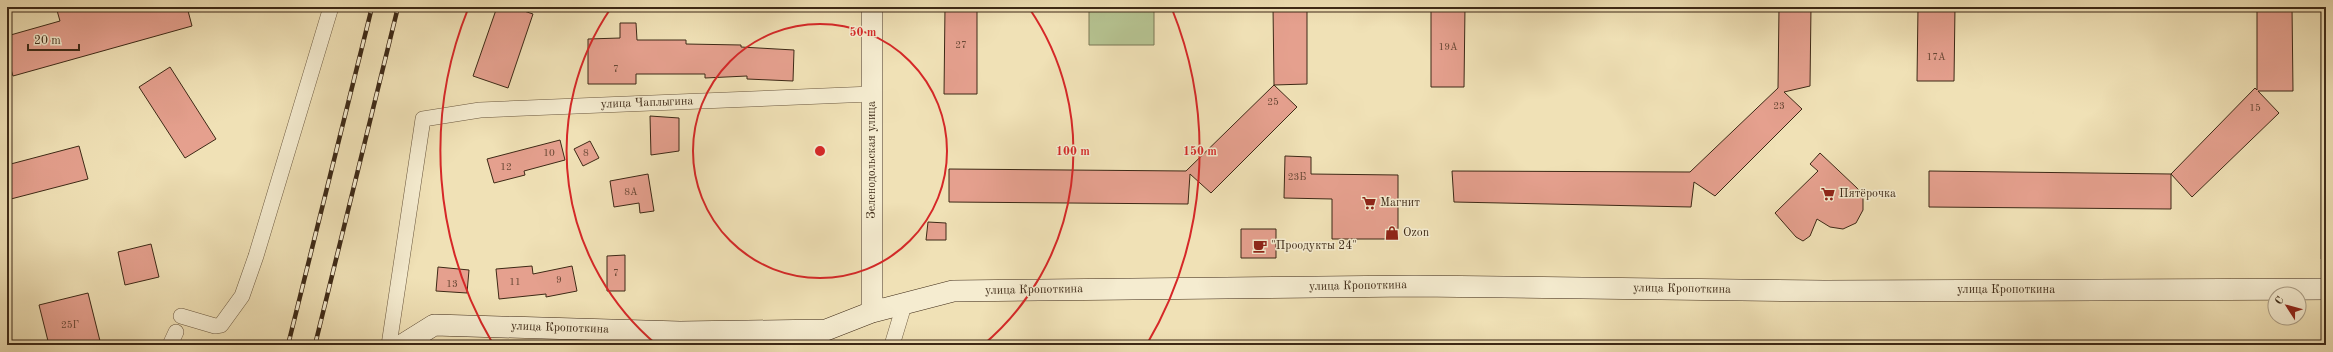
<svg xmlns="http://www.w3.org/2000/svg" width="2333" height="352" viewBox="0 0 2333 352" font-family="'Old Standard TT',serif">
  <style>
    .green { fill: #b6c391; stroke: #7a7654 }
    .building { fill: #e5a08e; stroke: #3d2916 }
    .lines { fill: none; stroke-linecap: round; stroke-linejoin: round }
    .street-casing { stroke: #6a573e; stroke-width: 16 }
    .secondary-casing { stroke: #3d2916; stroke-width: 22 }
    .street { stroke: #f5ecd0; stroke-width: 15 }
    .secondary { stroke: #f5ecd0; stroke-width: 21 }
    .rail-casing { stroke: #3d2916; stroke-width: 4.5 }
    .rail { stroke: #f5ecd0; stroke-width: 3; stroke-dasharray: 9; stroke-linecap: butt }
    .ring { fill: none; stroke: #d62828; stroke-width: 2 }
    .labels { text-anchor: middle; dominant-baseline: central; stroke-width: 3; stroke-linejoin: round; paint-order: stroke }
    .number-label { font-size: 10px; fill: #674734 }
    .street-label { font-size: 12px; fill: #3d2916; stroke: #f5ecd0 }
    .poi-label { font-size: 12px; fill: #3d2916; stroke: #f5ecd0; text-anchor: start }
    .centre { fill: #d62828; stroke: #f5ecd0; stroke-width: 2 }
    .ring-label { font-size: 12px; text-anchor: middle; font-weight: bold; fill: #d62828; stroke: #f5ecd0; stroke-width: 3; stroke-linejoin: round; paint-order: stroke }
  </style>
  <rect width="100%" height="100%" fill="#f0e1b6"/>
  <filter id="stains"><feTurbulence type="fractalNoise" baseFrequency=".005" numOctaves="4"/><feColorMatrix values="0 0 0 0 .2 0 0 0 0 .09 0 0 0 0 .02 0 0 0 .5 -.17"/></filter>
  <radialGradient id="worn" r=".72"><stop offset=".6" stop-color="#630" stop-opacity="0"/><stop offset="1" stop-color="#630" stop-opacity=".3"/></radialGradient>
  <path class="green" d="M1089 7H1154V45H1089Z
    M2321 7H2326V258L2321 259Z"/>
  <path class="building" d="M56 7H187L192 26 13 76 7 56V36L60 21Z
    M497 7H512L533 14 508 88 473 76Z
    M945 7H977V94H944Z
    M1273 7H1307V84L1274 85 1297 107 1211 193 1190 174 1188 204 949 202V169L1186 171 1274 85Z
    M1431 7H1465L1464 87H1431Z
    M1779 7H1811L1810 86 1784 92 1802 109 1715 196 1694 182 1691 207 1454 202 1452 171 1690 172 1778 88Z
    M1918 7H1955L1954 81H1917Z
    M2257 7H2292L2293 91H2258L2279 113 2192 197 2171 174V209L1929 207V171L2171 174 2255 88 2257 90Z
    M620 23H636L637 40H686V44L741 45V47L794 50 793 81 747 79V76L705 78V74H636V84H588V39L620 38Z
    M170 67 216 139 185 158 139 87Z
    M650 116 679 118V151L651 155Z
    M560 140 565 160 524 171 525 175 494 183 487 159Z
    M590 141 599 158 583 166 574 149Z
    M79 146 88 179 7 200V165Z
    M1820 153 1857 188 1863 196V210L1856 223 1843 229 1830 227 1817 219 1810 236 1803 241 1796 237 1775 213 1818 171 1810 164Z
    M1285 156 1311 157V174L1398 175V239H1332V199L1284 198Z
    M648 174 654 211 640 213 639 203 614 207 610 181Z
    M928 222 946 223V240H926Z
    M1241 229H1276V258H1241Z
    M151 244 159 277 125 285 118 252Z
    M625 255V291H607V256Z
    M532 266 533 274 572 266 577 291 546 297V294L499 299 496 269Z
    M438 267 469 270 467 293 436 291Z
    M88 293 101 345H49L39 305Z"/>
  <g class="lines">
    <defs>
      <path id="street" d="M181 316 215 326 221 325 242 296 256 256 331 7
        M170 345 176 332
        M389 345 423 119 480 110 872 94
        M892 345 905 302"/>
      <path id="secondary" d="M872 312V7
        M402 345 434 325 680 332 826 330 872 312 953 291 1415 286 1824 291 2326 289"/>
    </defs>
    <use href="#street" class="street-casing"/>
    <use href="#secondary" class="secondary-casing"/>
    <use href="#street" class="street"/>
    <use href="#secondary" class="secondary"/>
    <defs>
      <path id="rail" d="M288 345 372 7
        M315 345 398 7"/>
    </defs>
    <use href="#rail" class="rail-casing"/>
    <use href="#rail" class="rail"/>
  </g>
  <g class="ring">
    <circle cx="820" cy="151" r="127"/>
    <path d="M657 345A253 253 0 0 1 611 8M1029 8A253 253 0 0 1 983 345"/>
    <path d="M493 344A380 380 0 0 1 468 9M1172 9A380 380 0 0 1 1147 344"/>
  </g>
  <defs>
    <symbol id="supermarket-bare" viewBox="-9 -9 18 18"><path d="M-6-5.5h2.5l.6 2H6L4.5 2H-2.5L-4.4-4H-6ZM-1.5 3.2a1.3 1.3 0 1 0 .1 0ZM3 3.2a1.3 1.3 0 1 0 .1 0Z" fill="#8f2418" stroke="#f5ecd0" stroke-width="2.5" paint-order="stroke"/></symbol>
    <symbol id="shop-bare" viewBox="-9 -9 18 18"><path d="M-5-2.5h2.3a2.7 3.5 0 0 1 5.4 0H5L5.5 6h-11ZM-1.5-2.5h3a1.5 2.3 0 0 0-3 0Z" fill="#8f2418" stroke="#f5ecd0" stroke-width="2.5" paint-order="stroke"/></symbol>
    <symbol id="cafe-bare" viewBox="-9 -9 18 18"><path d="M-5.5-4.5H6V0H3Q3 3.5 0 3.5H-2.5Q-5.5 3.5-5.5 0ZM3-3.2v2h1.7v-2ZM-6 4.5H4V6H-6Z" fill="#8f2418" stroke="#f5ecd0" stroke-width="2.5" paint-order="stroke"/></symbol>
  </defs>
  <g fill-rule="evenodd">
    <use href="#supermarket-bare" x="1818" y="184" width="20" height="20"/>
    <use href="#supermarket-bare" x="1359" y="193" width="20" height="20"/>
    <use href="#shop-bare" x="1382" y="223" width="20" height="20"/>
    <use href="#cafe-bare" x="1250" y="236" width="20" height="20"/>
  </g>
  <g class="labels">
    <g class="number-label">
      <text x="961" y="45">27</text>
      <text x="1448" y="47">19А</text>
      <text x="1936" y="57">17А</text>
      <text x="616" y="69">7</text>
      <text x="1273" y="102">25</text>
      <text x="1779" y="106">23</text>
      <text x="2255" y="108">15</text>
      <text x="549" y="153">10</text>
      <text x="586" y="153">8</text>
      <text x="506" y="167">12</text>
      <text x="1297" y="177">23Б</text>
      <text x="631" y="192">8А</text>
      <text x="616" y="273">7</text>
      <text x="559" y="280">9</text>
      <text x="515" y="282">11</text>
      <text x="452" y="284">13</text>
      <text x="70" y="325">25Г</text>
    </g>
    <g class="street-label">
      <text transform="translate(647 103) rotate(-2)">улица Чаплыгина</text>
      <text transform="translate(872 160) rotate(-90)">Зеленодольская улица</text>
      <text transform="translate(1358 286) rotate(-1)">улица Кропоткина</text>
      <text transform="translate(1682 289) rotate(1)">улица Кропоткина</text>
      <text transform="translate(1034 290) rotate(-1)">улица Кропоткина</text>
      <text x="2006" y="290">улица Кропоткина</text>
      <text transform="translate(560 328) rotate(2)">улица Кропоткина</text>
    </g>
    <g class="poi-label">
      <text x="1839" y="194">Пятёрочка</text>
      <text x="1380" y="203">Магнит</text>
      <text x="1403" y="233">Ozon</text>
      <text x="1271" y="246">"Проодукты 24"</text>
    </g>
  </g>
  <circle cx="820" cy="151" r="6" class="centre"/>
  <g class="ring-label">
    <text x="863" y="36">50 m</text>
    <text x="1073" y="155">100 m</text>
    <text x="1200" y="155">150 m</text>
  </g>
  <rect width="2333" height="352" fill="none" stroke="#f0e1b6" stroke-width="24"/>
  <rect x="8" y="8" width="2317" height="336" fill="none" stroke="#3d2916" stroke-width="2"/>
  <rect x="12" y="12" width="2309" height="328" fill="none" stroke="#3d2916"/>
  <g transform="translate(2287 306) rotate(306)"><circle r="19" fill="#f5ecd0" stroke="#ab9e86"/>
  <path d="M0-3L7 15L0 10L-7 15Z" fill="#8f2418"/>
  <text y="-6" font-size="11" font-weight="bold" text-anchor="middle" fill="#3d2916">С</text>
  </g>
  <path d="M28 44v6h51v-6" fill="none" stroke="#3d2916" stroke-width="2"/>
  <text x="34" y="44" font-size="12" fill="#3d2916" stroke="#f5ecd0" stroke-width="3" paint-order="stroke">20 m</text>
  <rect width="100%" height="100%" filter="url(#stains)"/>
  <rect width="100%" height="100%" fill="url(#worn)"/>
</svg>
